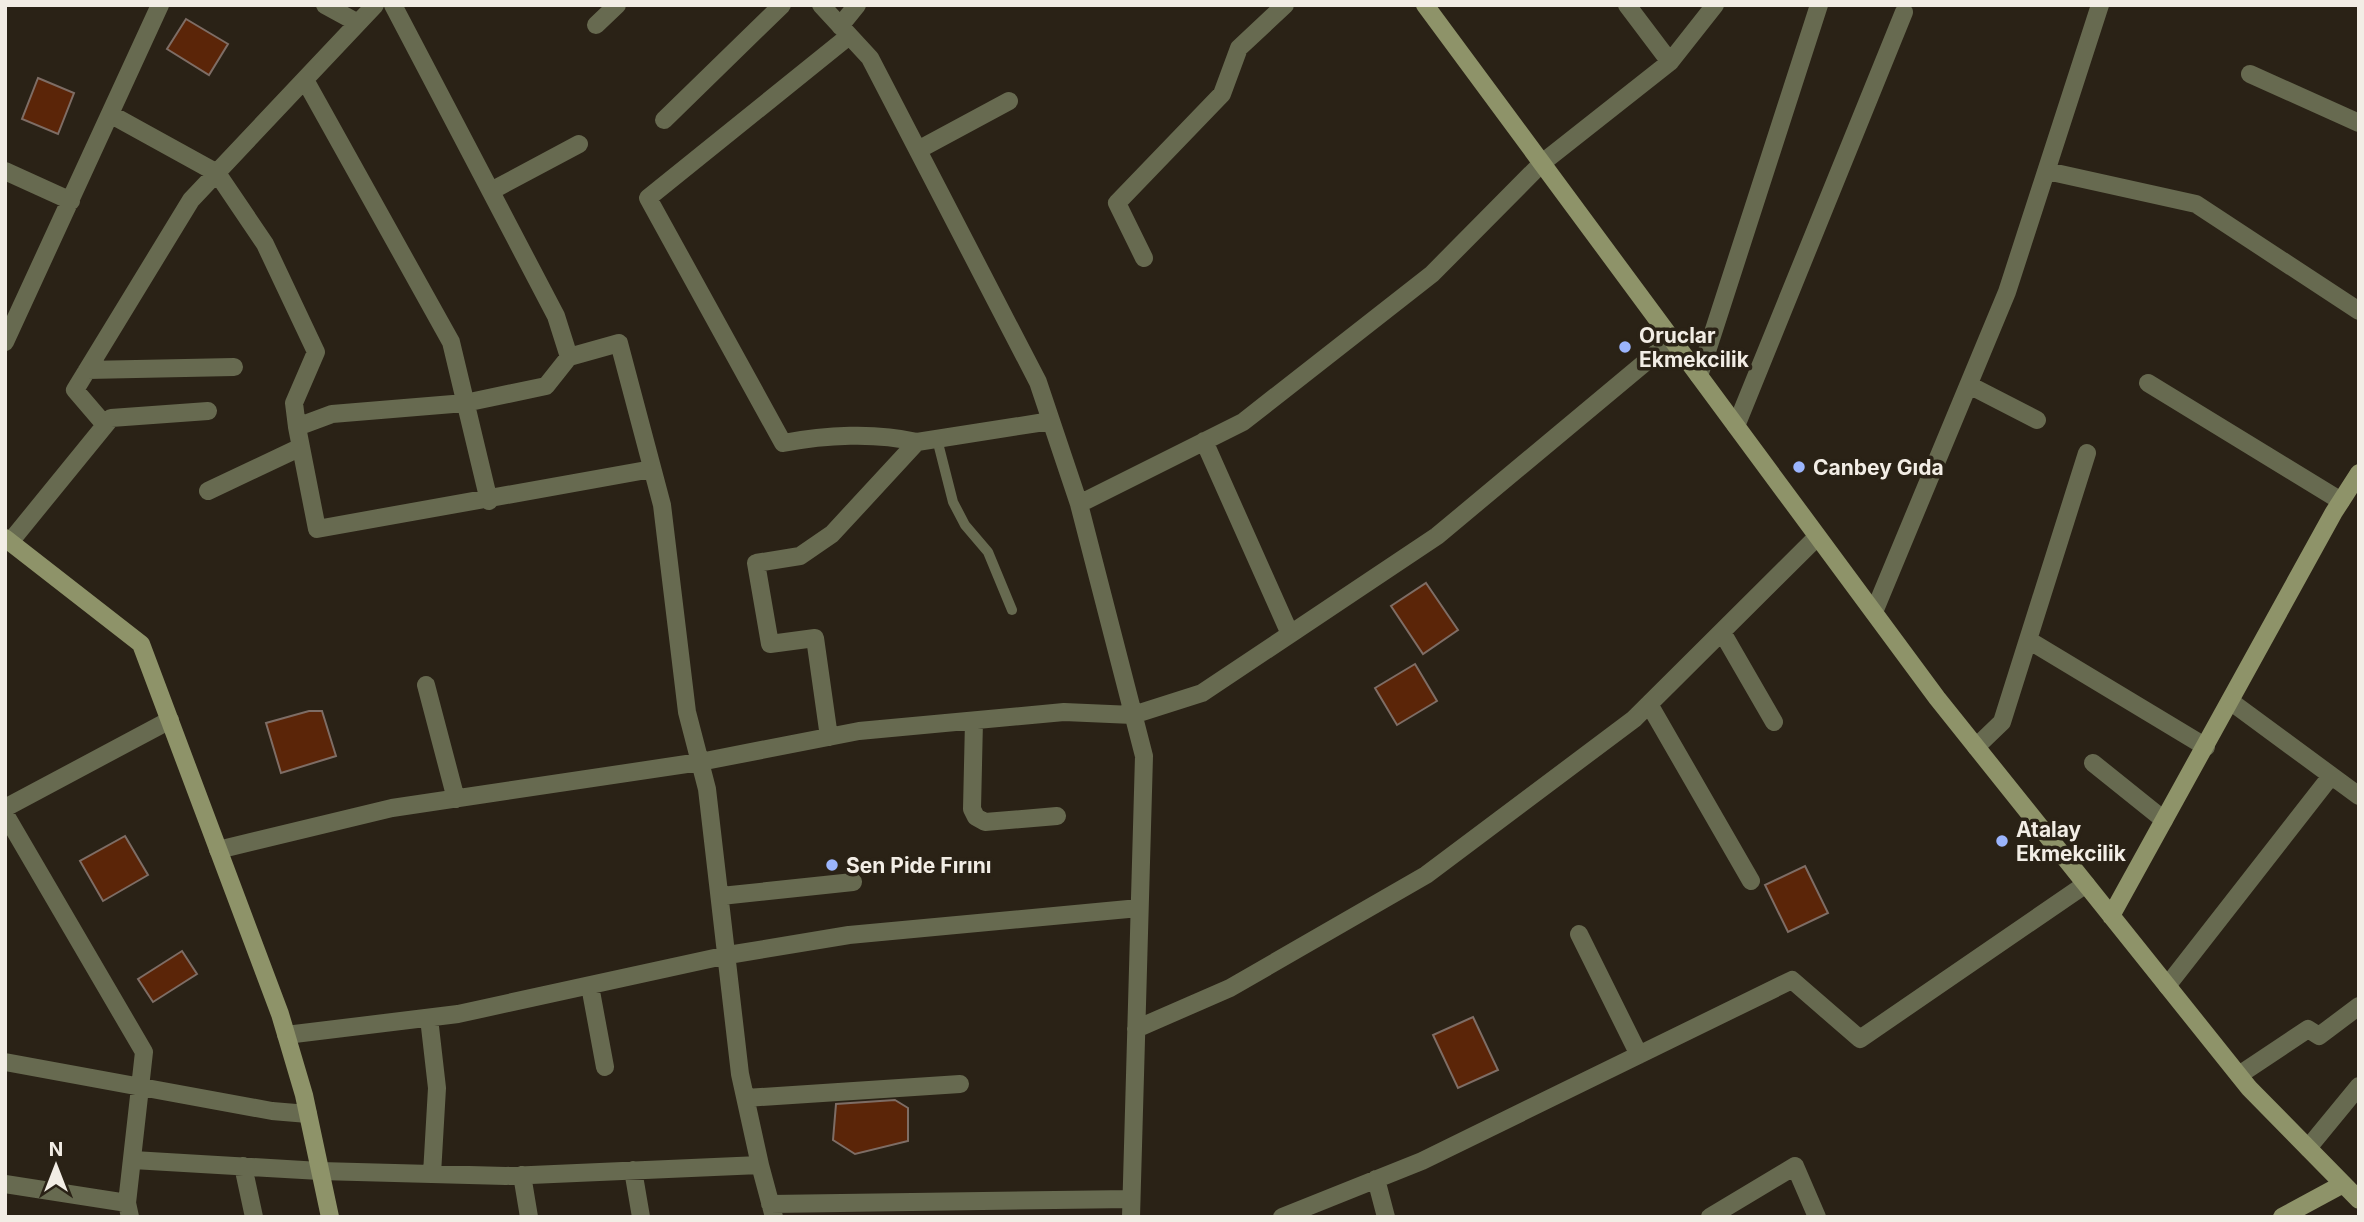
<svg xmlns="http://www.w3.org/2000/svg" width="2364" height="1222" viewBox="0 0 2364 1222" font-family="Inter,sans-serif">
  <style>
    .building { fill: #5b2508; stroke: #7e6d65; stroke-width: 2 }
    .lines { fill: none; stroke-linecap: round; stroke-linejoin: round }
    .service { stroke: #676a50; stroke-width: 10 }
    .minor { stroke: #676a50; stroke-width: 18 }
    .secondary { stroke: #8e9369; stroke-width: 18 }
    .poi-dot { fill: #9bb5fd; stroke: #2a2216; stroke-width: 2.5 }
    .labels { text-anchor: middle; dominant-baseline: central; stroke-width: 7; stroke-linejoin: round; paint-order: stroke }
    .poi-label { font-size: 21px; font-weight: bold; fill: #f2ede5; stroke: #2a2216; text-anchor: start }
  </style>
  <rect width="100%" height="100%" fill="#2a2216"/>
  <path class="building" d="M186 19 228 44 209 75 167 49Z
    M38 78 74 93 58 134 22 119Z
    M1426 583 1458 630 1423 654 1391 606Z
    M1415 664 1437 701 1397 725 1375 688Z
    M309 711H322L336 756 281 773 266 723Z
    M125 836 148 875 103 901 80 861Z
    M1805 866 1828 913 1788 932 1765 885Z
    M182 951 197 974 153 1002 138 979Z
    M1473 1017 1498 1070 1458 1088 1433 1035Z
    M895 1100 908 1108V1141L855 1154 833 1140 836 1104Z"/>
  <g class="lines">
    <path class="service" d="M937 439 953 502 965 525 988 552 1012 610"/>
    <path class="minor" d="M325 5 358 23
      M393 5 556 316 569 357 619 343 662 505 687 712 707 789 740 1074 760 1165
      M821 5 870 58 1038 382 1079 504 1144 756 1131 1217
      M1627 5 1670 62
      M596 25 617 5
      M840 26 857 5
      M849 36 648 198 783 443C825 435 875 432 917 442
      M2250 74 2359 123
      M305 80 451 342 489 501
      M110 114 217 173 265 244 316 352 294 403 297 427 332 414 465 403 546 386 569 357
      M664 120 782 5
      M918 150 1009 101
      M5 171 71 201
      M2047 171 2196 204 2359 311
      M491 191 579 144
      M1144 258 1117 203 1222 94 1239 48 1285 5
      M5 342 160 5
      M87 370 234 367
      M1699 376 1819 5
      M2148 383 2341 501
      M1969 385 2037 420
      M105 425 75 390 191 200 375 5
      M1736 426 1904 12
      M297 427 317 529 652 469
      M1204 441 1290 634
      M208 491 301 447
      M1079 504 1243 422 1432 274 1542 163 1670 62 1715 5
      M10 542 111 418 208 411
      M1874 612 2007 292 2100 5
      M1722 632 1774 722
      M2030 641 2206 747
      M426 685 456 799
      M2230 701 2359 796
      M1649 704 1751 881
      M974 721 972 809 976 817 985 822 1057 816
      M829 737 815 638 770 644 756 563 800 556 832 534 917 442 1051 421
      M1976 747 2002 722 2087 453
      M2093 763 2164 820
      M5 808 170 720
      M5 814 144 1052 127 1203 130 1217
      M218 850 392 808 700 762 859 731 1064 712 1133 715 1202 693 1437 536 1672 340
      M721 896 853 882
      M1579 934 1639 1055
      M590 986 605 1067
      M2167 986 2331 776
      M429 1018 437 1088 432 1174
      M1136 1029 1230 988 1426 875 1634 719 1817 537
      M286 1035 458 1014 728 955 849 935 1139 908
      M5 1062 272 1111 308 1114
      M2239 1075 2308 1029 2319 1036 2359 1006
      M746 1098 960 1084
      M2308 1148 2359 1086
      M133 1160 320 1171 506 1176 760 1165 774 1217
      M243 1166 254 1217
      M633 1170 641 1217
      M522 1175 529 1217
      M1376 1179 1386 1217
      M5 1184 127 1203
      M770 1204 1131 1199
      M1282 1217 1422 1161 1792 980 1860 1039 2086 884
      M1710 1217 1795 1166 1817 1217"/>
    <path class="secondary" d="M1425 5 1937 698 2249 1088 2359 1200
      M5 538 141 644 280 1014 304 1095 330 1217
      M2111 916 2334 512 2359 473
      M2282 1217 2343 1184"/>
  </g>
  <g class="poi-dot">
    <circle cx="1625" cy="347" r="7"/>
    <circle cx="1799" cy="467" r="7"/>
    <circle cx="2002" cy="841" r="7"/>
    <circle cx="832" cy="865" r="7"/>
  </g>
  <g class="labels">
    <g class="poi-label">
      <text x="1639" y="335">Oruclar<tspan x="1639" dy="24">Ekmekcilik</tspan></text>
      <text x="1813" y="467">Canbey Gıda</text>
      <text x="2016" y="829">Atalay<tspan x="2016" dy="24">Ekmekcilik</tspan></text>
      <text x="846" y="865">Sen Pide Fırını</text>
    </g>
  </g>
  <rect width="2364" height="1222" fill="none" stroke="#f2ede5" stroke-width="14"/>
  <g transform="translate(56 1166)" stroke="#2a2216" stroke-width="5" paint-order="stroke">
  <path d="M0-5L12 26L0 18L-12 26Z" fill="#f2ede5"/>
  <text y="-10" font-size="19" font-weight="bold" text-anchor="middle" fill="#f2ede5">N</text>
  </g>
</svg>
